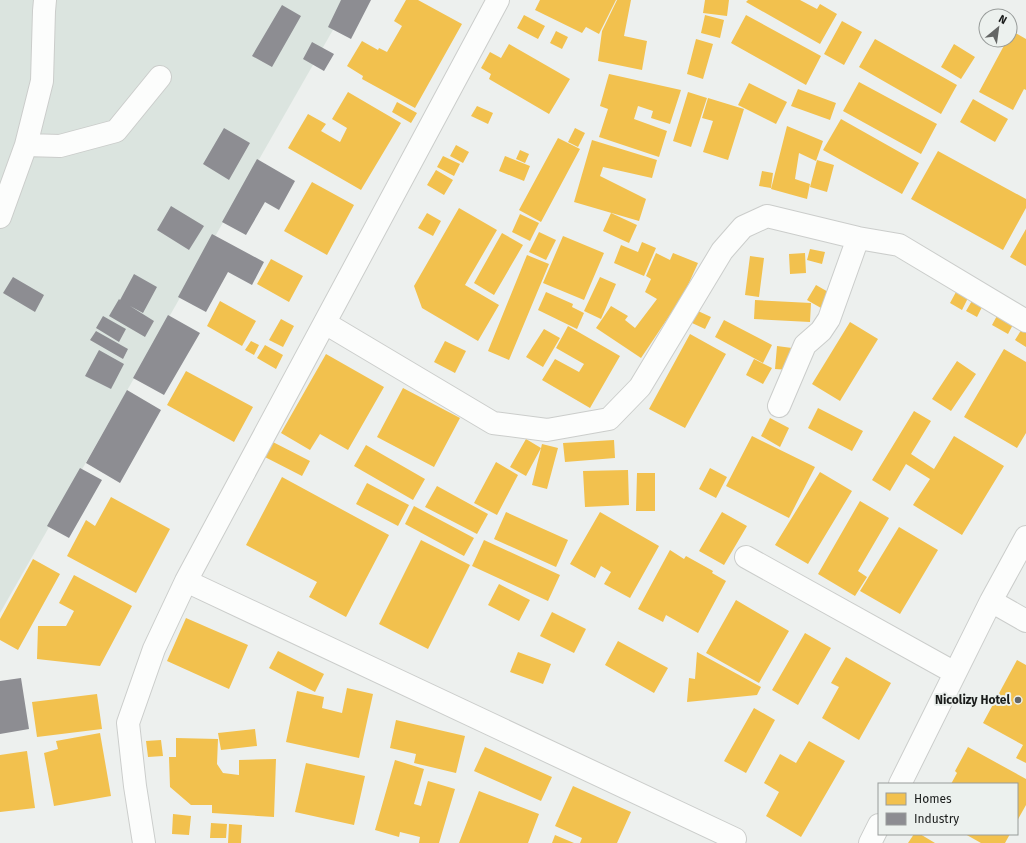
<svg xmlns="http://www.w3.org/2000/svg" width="1026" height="843" viewBox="0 0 1026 843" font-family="'Fira Sans',sans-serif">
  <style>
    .built { fill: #dbe4df }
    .homes { fill: #f2c14e }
    .industry { fill: #8d8d92 }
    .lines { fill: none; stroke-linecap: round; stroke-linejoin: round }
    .minor-casing { stroke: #cbcdcb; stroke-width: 24 }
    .minor { stroke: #fcfdfc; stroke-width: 22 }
    .poi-dot { fill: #646665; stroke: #ecf1ee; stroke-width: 1.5 }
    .labels { text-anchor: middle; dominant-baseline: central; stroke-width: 4; stroke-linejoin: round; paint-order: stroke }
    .poi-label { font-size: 12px; font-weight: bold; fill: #1a1c1b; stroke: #ecf1ee; text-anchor: end }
  </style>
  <rect width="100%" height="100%" fill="#edf0ee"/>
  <path class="built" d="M0 0H350L0 613Z"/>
  <path class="homes" d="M406 0H418L462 24 415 108 362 79 363 76 347 66 362 41 378 50 379 48 387 52 402 26 394 21Z
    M540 0H616L599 34 586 27 582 33 535 10Z
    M617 0H631L624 36 647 41 642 70 598 61 602 31Z
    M705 0H729L727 16 703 13Z
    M748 0H800L817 9 820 4 837 14 820 44 746 2Z
    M524 15 545 26 538 39 517 28Z
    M705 15 724 20 720 38 701 33Z
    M746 15 821 56 806 85 731 43Z
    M842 21 862 32 844 65 824 54Z
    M556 31 568 37 562 49 550 43Z
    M1012 31 1026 39V90L1024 89 1013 110 979 92 1007 40H1010V34Z
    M696 39 713 44 703 79 687 74Z
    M875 39 957 85 941 114 859 67Z
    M509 44 570 79 549 114 489 79 491 74 481 68 490 52 501 58Z
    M954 44 975 57 961 79 941 67Z
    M609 74 681 90 670 124 651 118 653 111 638 106 634 119 667 131 659 157 599 137 608 109 600 106Z
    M859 82 937 124 921 154 843 111Z
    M749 83 787 102 776 124 738 105Z
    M798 89 836 103 830 120 791 106Z
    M348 92 401 123 361 190 288 148 308 114 326 124 321 131 340 142 347 128 332 119Z
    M688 92 707 98 691 147 673 141Z
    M708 98 744 109 728 160 703 152 713 121 702 118Z
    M973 99 1008 119 995 142 960 122Z
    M397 102 417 113 411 123 392 112Z
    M477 106 493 113 488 124 471 116Z
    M841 119 919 163 902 194 823 150Z
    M787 126 823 141 816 161 799 153 795 179 810 184 807 199 771 189Z
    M575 128 585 133 578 147 568 142Z
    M558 138 580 149 541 222 519 210Z
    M592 140 657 160 652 178 603 167 600 176 646 199 639 221 574 202Z
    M456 145 469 152 463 163 450 156Z
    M520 150 529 154 525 163 516 159Z
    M938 151 1026 199V208L1003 250 911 199Z
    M443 156 460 164 454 176 437 167Z
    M505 156 530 166 524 181 499 171Z
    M817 160 834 165 827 192 810 187Z
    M436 170 453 180 444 195 427 185Z
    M762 171 773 173 771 188 759 186Z
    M312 182 354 205 327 255 284 231Z
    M459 208 497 230 465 285 499 305 478 341 422 308 414 286Z
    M427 213 441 221 433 236 418 228Z
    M611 213 637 225 629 243 603 231Z
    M520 214 539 223 530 241 512 232Z
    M1026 229V266L1010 257Z
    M539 232 556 240 546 260 529 252Z
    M502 233 523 245 494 295 474 283Z
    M563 236 604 253 584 300 543 283Z
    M642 242 656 248 644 276 614 263 621 245 638 252Z
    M810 249 825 252 822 264 807 260Z
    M656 253 670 260 673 253 698 263 684 294 641 358 596 328 611 306 628 316 625 320 635 328 657 299 645 292 651 279 646 276Z
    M805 253 806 273 790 274 789 254Z
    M527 255 549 264 509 360 488 351Z
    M750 256 764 258 759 297 745 295Z
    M271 259 303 276 289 302 257 284Z
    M600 277 616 284 601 319 584 311Z
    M816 285 830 293 821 308 807 300Z
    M546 292 573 304 572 307 584 313 577 329 538 310Z
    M956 292 968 298 962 310 950 303Z
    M973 299 983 305 977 317 966 311Z
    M755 300 811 303 810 322 754 319Z
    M220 301 256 321 242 346 207 326Z
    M698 311 711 317 705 329 692 323Z
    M999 312 1015 321 1008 334 992 325Z
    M281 319 294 326 283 347 269 340Z
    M724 320 772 345 763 363 715 337Z
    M850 322 878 339 840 401 812 384Z
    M568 326 620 356 590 408 542 380 555 359 579 372 584 364 556 348Z
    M1023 327 1026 329V347L1015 340Z
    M544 329 560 338 543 367 526 357Z
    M690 334 726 354 685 428 649 409Z
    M251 341 259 345 254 355 245 350Z
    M445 341 466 351 455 373 434 362Z
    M265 345 283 355 276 369 257 358Z
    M777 346 792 348 790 370 775 369Z
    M1004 349 1026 362V433L1017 448 964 417Z
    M326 354 384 387 348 450 320 434 310 450 281 433Z
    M754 359 772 368 763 384 746 375Z
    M957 361 976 374 951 411 932 399Z
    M186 371 253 407 234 442 167 405Z
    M403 388 460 418 434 467 377 437Z
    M818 408 863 431 852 451 808 428Z
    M914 411 931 421 911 454 934 469 954 436 1004 466 962 535 913 505 930 479 906 464 890 491 872 480Z
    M770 418 789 428 780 447 761 436Z
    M752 436 815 467 789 518 726 486Z
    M267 439 310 461 302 476 259 454Z
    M526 439 541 448 526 476 510 467Z
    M614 440 615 458 565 462 563 443Z
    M542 444 558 448 547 489 532 485Z
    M366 445 425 479 413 500 354 466Z
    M496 462 518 475 497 515 474 503Z
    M710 468 727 477 716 498 699 489Z
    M628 470 629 505 585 507 583 471Z
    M820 472 852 491 808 564 775 545Z
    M637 473H655V511H636Z
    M282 477 389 535 346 617 309 597 317 582 246 545Z
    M367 483 409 505 398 526 356 504Z
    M437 486 488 514 477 534 425 507Z
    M111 497 170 529 136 593 67 556 86 520 95 526Z
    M860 501 889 518 858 571 867 577 855 596 818 574Z
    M414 506 474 538 464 556 405 524Z
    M506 512 568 540 556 567 494 539Z
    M600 512 659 546 630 598 604 584 611 572 601 566 595 578 570 564Z
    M722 512 747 526 724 565 699 551Z
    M899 527 938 550 900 614 860 591Z
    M421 540 470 565 428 649 379 624Z
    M484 540 560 575 548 601 472 566Z
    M670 550 684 559 686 556 713 571 712 573 726 581 698 633 666 615 663 622 638 609Z
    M33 559 60 574 18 650 0 640V619Z
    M74 575 132 606 100 666 37 659 38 626H66L74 611 59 603Z
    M499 584 530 600 519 621 488 605Z
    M736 600 789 631 759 683 706 653Z
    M552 612 586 629 574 653 540 636Z
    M186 618 248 645 229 689 167 661Z
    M805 633 831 648 798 705 772 690Z
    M618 641 668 668 654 693 605 665Z
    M278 651 324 674 315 692 269 668Z
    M518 652 551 664 543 684 510 672Z
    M697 652 761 687 757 695 687 702 689 678 695 679Z
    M846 657 891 683 859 740 822 718 839 687 831 683Z
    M1017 660 1026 665V763L1016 758 1023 745 983 723Z
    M347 688 373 694 359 758 286 742 297 691 324 697 322 708 342 713Z
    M97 694 102 729 37 737 32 702Z
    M754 708 775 720 746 773 724 761Z
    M396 720 465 736 456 773 414 763 416 754 390 748Z
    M255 729 257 746 221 750 218 733Z
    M100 733 111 796 54 806 44 753 58 749 56 741Z
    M176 738 218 739 217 764 223 773 239 775V760L276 759 274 817 212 813V805H191L170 787 169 757H176Z
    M161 740 163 756 148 757 146 741Z
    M809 741 845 761 801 837 766 816 779 792 764 783 780 754 796 763Z
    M485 747 552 777 541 801 474 771Z
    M968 747 1026 779V805L1017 821V784H951L957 773 955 771Z
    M27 751 35 808 0 812V755Z
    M395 760 424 769 414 804 421 806 428 781 455 789 439 843H419L420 837 400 832 399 837 375 830Z
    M306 763 365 776 354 825 295 812Z
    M573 786 631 812 617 843H580L582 838 555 826Z
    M479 791 539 814 528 843H459Z
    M173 814 191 816 189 835 172 834Z
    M211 823 227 824 226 838H210Z
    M229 824 242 825 241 843H228Z
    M914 834H920L935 843H908Z
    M965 834H1010L1005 843H981Z
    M555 835 574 843H552Z"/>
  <path class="industry" d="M341 0H371L351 39 328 27Z
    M282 5 301 16 272 67 252 56Z
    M312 42 334 54 324 71 303 59Z
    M224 128 250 143 229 180 203 164Z
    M257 159 295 181 279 210 265 202 246 235 222 222Z
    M171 206 204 226 189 250 157 230Z
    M212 234 264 262 252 285 228 272 206 312 178 297Z
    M134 274 157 287 143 313 130 306 154 321 145 337 109 316 119 299 120 300Z
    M13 277 44 295 35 312 3 293Z
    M168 315 200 333 164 395 133 378Z
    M103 316 126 329 119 342 96 328Z
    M96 331 128 349 123 359 90 340Z
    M99 350 124 364 111 389 85 376Z
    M127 390 161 410 120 483 86 463Z
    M80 468 102 480 69 538 47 526Z
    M21 678 29 729 0 734V681Z"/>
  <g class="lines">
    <defs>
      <path id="minor" d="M26 145 60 146 116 131 160 77
        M0 217 26 145 42 81 44 11 45 0
        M325 323 493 423 547 430 609 419 640 387 722 251 743 227 767 216 858 238 899 245 1026 321
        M779 406 805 345 821 331 829 319 858 238
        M746 557 955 673
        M186 581 735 839
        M991 601 1026 621
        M900 784 991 601 1026 537
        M144 843 135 786 128 723 154 649 186 581 498 0
        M870 843 879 825"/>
    </defs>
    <use href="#minor" class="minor-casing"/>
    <use href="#minor" class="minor"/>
  </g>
  <circle class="poi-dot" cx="1018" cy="700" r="4"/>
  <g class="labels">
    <g class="poi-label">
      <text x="1010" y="700">Nicolizy Hotel</text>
    </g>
  </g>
  <rect x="878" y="783" width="140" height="52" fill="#ecf1ee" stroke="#989c9a"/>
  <rect x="886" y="793" width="20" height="12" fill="#f2c14e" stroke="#989c9a"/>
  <text x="914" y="803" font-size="12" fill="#1a1c1b">Homes</text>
  <rect x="886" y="813" width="20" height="12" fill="#8d8d92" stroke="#989c9a"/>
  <text x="914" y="823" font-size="12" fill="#1a1c1b">Industry</text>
  <g transform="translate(998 28) rotate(29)"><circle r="19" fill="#ecf1ee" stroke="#989c9a"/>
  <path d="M0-3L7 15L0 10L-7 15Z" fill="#646665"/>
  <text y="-6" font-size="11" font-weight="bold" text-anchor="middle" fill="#1a1c1b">N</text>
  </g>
</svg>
